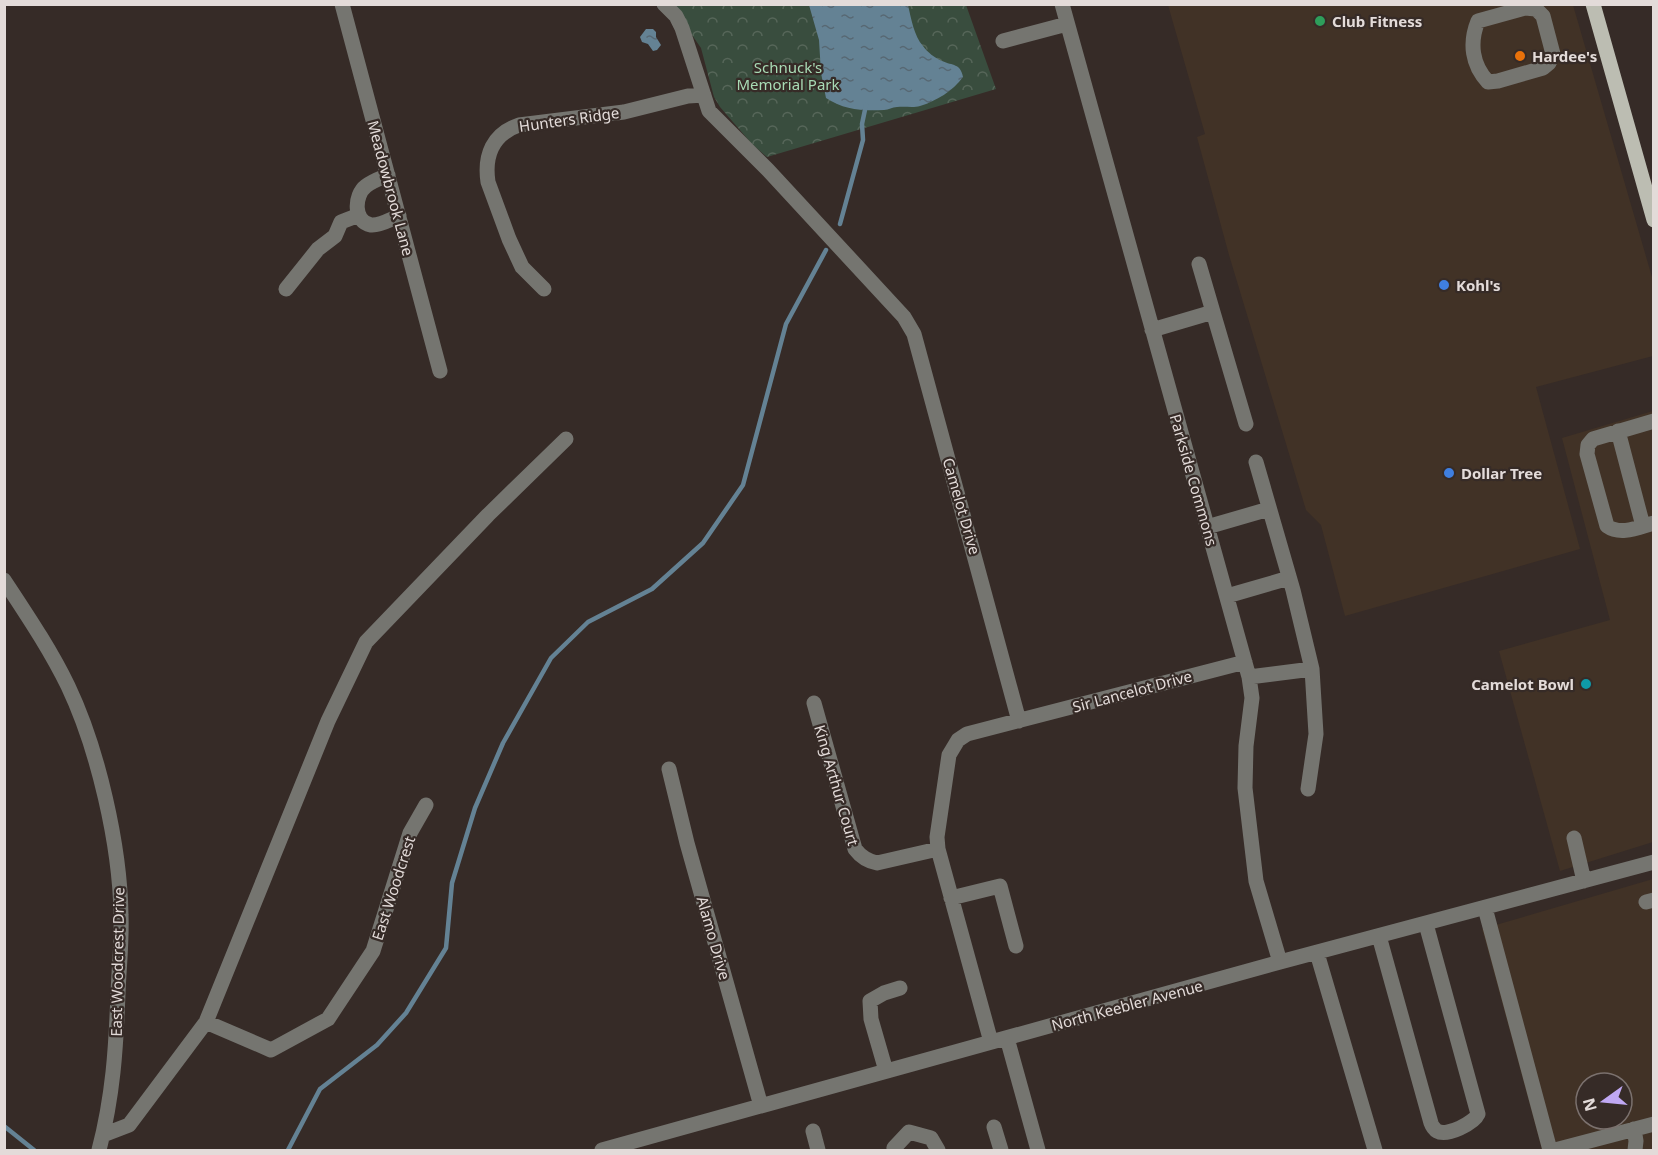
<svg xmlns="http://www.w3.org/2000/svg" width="1658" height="1155" viewBox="0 0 1658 1155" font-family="'Noto Sans',sans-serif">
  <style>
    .commercial { fill: #413226; fill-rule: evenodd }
    .park { fill: url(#park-crowns) }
    .water { fill: url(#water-ripples) }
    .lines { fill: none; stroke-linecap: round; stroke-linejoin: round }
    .stream { stroke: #648294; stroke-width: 4.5 }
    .minor { stroke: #757570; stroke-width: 15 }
    .major { stroke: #bcbdb2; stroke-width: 15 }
    .leisure-dot { fill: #2e9e5b; stroke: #362b27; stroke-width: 2 }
    .food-dot { fill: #e8710a; stroke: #362b27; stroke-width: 2 }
    .shop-dot { fill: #3f7fe0; stroke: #362b27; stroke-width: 2 }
    .culture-dot { fill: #0f9aa8; stroke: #362b27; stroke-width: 2 }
    .labels { text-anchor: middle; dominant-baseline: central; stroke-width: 4.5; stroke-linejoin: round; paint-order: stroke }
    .poi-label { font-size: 15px; font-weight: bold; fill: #e3dbd9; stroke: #362b27; text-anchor: start }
    .park-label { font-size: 15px; fill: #a8dbb5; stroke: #362b27 }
    .street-label { font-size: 15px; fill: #e3dbd9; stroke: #362b27 }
  </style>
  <defs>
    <pattern id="park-crowns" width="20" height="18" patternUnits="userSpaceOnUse" patternTransform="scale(1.5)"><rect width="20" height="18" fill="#394d3e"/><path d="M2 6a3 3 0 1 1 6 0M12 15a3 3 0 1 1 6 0" fill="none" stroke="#566659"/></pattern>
    <pattern id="water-ripples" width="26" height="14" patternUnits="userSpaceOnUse" patternTransform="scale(1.5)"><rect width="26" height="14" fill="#648294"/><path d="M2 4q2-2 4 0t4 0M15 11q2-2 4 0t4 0" fill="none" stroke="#576873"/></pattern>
  </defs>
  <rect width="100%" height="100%" fill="#362b27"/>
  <path class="commercial" d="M1168 5H1573L1654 284 1653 356 1536 387 1580 549 1345 616 1321 525 1306 510 1229 255 1197 137 1205 134Z
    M1653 411V842L1560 871 1499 651 1610 620 1562 438Z
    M1653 879V1150H1542L1482 929ZM1586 1083H1622V1119H1586Z"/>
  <path class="park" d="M671 5H966L996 89 767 157 752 144 720 107 714 97 701 48Z"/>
  <path class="water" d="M809 5H908C911 18 914 36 923 46 927 52 935 58 942 61 953 66 960 63 963 77 953 91 936 101 920 106 913 108 905 106 897 107 892 107 889 110 884 110 862 111 844 110 826 98L821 73 819 40Z
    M646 29H653L656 32V37L661 45 657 50 653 51 648 44 642 42 640 37Z"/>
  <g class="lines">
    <path class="stream" d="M840 224 863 140 862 124 866 105
      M4 1126 34 1150
      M288 1150 320 1089 377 1045 406 1013 446 948 452 883 475 808 503 743 551 658 588 622 652 589 703 543 743 485 786 324 826 250"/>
    <path class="minor" d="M342 4 440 371
      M664 4 676 16 682 28 709 111 768 170 904 317 914 334 1019 721
      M1062 4 1249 677 1252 698 1246 746 1245 788 1256 881 1280 962
      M1525 8 1536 9 1543 16 1553 54 1549 63 1543 68 1498 81 1488 82C1472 65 1469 43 1478 21Z
      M1003 41 1067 24
      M388 175C381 178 372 181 366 186 354 195 353 222 371 225 380 226 391 219 399 216
      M1199 264 1213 312
      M286 289 318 249 335 236 341 222 359 215
      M544 289 522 267 509 239 488 182C484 155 493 134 519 125L624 112 688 96 704 95
      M1152 330 1213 312 1246 424
      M1654 421 1593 439 1588 445 1587 454 1607 526C1621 536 1639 527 1654 523
      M1618 431 1643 526
      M1207 527 1269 509
      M4 580C27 615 50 649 68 686 98 749 120 845 121 915 122 941 119 967 118 993 116 1049 113 1096 99 1150
      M1227 596 1289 578
      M1249 677 1312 669 1293 590 1256 462
      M814 703 855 849C861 857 867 861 877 863L938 849
      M669 769 687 843 761 1106
      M1308 789 1316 734 1312 669
      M1574 838 1584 881
      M951 898 1000 886 1016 946
      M1646 902 1654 900
      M1485 908 1550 1150
      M1379 936 1431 1123C1432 1126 1435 1130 1437 1131 1447 1137 1474 1123 1478 1114L1426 924
      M1317 953 1375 1150
      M206 1022 328 721 366 642 488 515 566 439
      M1007 1038 1038 1150
      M991 1042 938 849 937 837 949 755 958 740 967 734 1245 662
      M886 1071 871 1019 870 1001 884 993 900 988
      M994 1127 1001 1150
      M1634 1129 1636 1141 1635 1150
      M813 1131 818 1150
      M103 1135 129 1125 206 1022 271 1050 328 1019 373 951 410 833 426 805
      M602 1150 1280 962 1654 862
      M895 1150 894 1148 909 1132 931 1138 938 1150
      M1555 1150 1654 1124"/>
    <path class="major" d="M1593 4 1654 220"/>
  </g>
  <circle class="leisure-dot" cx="1320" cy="21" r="6"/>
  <circle class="food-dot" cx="1520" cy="56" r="6"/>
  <g class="shop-dot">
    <circle cx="1444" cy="285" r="6"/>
    <circle cx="1449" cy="473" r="6"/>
  </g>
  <circle class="culture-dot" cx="1586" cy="684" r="6"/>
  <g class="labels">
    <g class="poi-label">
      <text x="1332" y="21">Club Fitness</text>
      <text x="1532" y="56">Hardee's</text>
      <text x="1456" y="285">Kohl's</text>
      <text x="1461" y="473">Dollar Tree</text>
      <text x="1574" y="684" text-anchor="end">Camelot Bowl</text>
    </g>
    <g class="park-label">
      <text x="788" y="67">Schnuck's<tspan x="788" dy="17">Memorial Park</tspan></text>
    </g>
    <g class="street-label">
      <text transform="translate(569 119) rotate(-8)">Hunters Ridge</text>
      <text transform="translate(391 188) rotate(75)">Meadowbrook Lane</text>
      <text transform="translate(1194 480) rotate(74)">Parkside Commons</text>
      <text transform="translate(962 506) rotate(74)">Camelot Drive</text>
      <text transform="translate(1132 691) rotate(-15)">Sir Lancelot Drive</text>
      <text transform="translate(837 785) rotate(74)">King Arthur Court</text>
      <text transform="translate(393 888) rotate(-72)">East Woodcrest</text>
      <text transform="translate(714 938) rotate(74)">Alamo Drive</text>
      <text transform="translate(117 962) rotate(-89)">East Woodcrest Drive</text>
      <text transform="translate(1127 1005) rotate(-15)">North Keebler Avenue</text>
    </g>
  </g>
  <rect width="1658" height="1155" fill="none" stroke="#e3dbd9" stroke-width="12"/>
  <g transform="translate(1604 1101) rotate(255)"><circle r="28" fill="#362b27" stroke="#7b716e" stroke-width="1.5"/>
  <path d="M0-4.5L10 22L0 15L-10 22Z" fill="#c0a8f3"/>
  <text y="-9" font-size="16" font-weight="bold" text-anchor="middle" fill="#e3dbd9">N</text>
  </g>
</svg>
